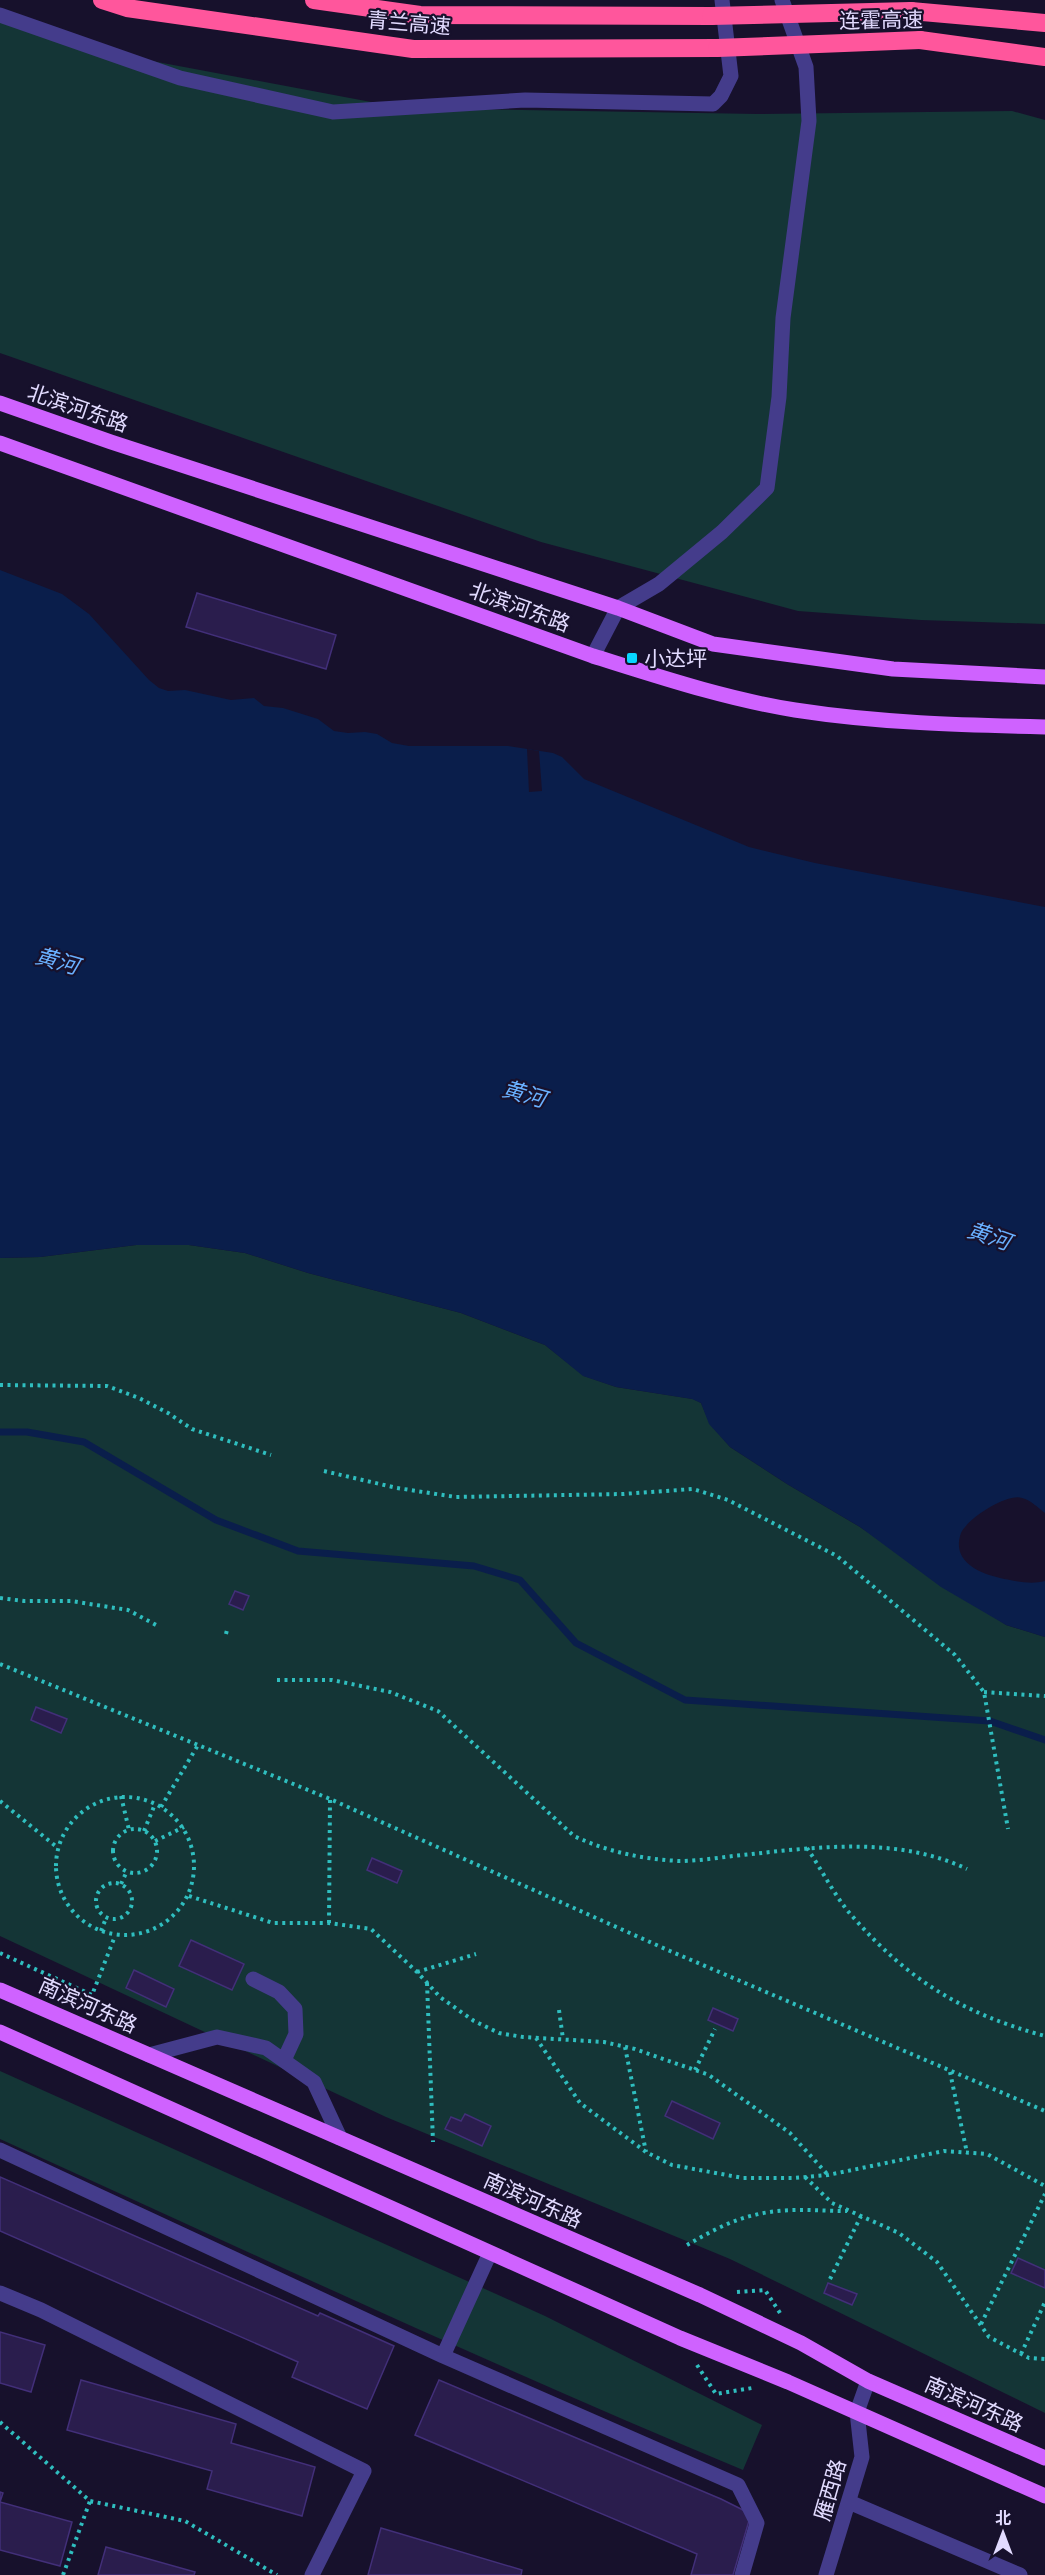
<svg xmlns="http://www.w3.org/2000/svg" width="1045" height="2575" viewBox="0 0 1045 2575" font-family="Figtree,'Noto Sans SC',sans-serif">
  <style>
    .green { fill: #143536 }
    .water { fill: #0a1e4b }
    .pier { fill: #17112c }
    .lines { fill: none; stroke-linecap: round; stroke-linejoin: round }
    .stream { stroke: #0a1e4b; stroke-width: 7 }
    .building { fill: #2a1d4d; stroke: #422f79; stroke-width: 1.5 }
    .path { stroke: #2fbebf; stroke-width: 4; stroke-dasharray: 3 4.5; stroke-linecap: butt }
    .minor { stroke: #443c8b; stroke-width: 15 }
    .major { stroke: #cf62ff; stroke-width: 15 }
    .highway { stroke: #ff569c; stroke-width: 18 }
    .highway-bridge { stroke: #ff569c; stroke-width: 18 }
    .poi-dot { fill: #07d6ff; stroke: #17112c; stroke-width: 2 }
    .labels { text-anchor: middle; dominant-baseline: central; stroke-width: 4.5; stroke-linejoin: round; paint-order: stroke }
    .street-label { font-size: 21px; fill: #e2dbff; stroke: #17112c }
    .poi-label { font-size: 21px; fill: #e2dbff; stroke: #17112c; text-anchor: start }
    .water-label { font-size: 22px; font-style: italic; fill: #69b0ff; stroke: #17112c }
  </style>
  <rect width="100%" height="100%" fill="#17112c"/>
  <path class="green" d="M0 21 120 55 403 108 757 114 1012 111 1045 120V624L921 620 798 611 541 542 0 353Z
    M136 1245H189L245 1253 308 1273 461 1313 545 1345 584 1376 616 1387 693 1399 701 1403 710 1424 730 1447 787 1484 860 1527 1006 1625 1045 1637V2413L730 2259 386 2117 0 1936V1258L40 1257Z
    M0 2071 545 2316 762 2425 743 2470C493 2366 247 2251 0 2139Z"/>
  <path class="water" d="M0 570 62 594 89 614 149 680 159 688 168 691 185 690 231 700 254 698 264 706 283 708 318 719 334 731 348 733 365 732 377 734 392 743 409 746H508L553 753 562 757 584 779 749 847 815 863 1045 907V1513C1038 1508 1031 1500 1022 1498 1007 1493 967 1519 961 1533 951 1561 978 1573 1000 1578 1014 1581 1031 1585 1045 1581V1637L1006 1625 941 1587 860 1527 787 1484 730 1447 709 1424 701 1403 692 1399 616 1387 583 1376 545 1345 461 1313 308 1273 245 1253 189 1245H136L40 1257 0 1258Z"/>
  <path class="pier" d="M527 749 539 751 542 791 529 792Z"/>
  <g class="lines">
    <path class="stream" d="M0 1432H27L84 1442 216 1520 298 1551 474 1566 520 1580 576 1643 685 1700 990 1721 1045 1740"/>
  </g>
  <path class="building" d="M197 593 336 635 326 669 186 627Z
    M235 1591 249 1596 243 1610 229 1604Z
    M36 1707 67 1719 61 1733 31 1720Z
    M372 1858 402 1871 397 1883 367 1870Z
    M191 1940 244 1964 232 1990 179 1966Z
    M134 1970 174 1989 166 2007 126 1988Z
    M713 2008 738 2019 733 2031 708 2020Z
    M672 2101 720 2123 713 2139 665 2116Z
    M465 2114 491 2126 482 2146 445 2129 451 2117 461 2121Z
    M0 2177 318 2316 320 2313 394 2346 367 2409 292 2377 298 2362 0 2231Z
    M1018 2258 1045 2270V2288L1011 2273Z
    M828 2283 857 2294 852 2305 824 2293Z
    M0 2332 45 2345 31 2392 0 2383Z
    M81 2380 236 2424 231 2443 315 2467 302 2516 207 2489 212 2471 67 2430Z
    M439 2380 721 2499 751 2514 733 2575H691L697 2554 415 2435Z
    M0 2492 3 2493 0 2502 72 2522 60 2566 0 2550Z
    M381 2528 522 2570 521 2575H368Z
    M106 2547 195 2572 194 2575H98Z"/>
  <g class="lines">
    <path class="path" d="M0 1385 107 1386 139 1398 168 1413 192 1429 271 1455
      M324 1471 397 1488 456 1497 623 1494 693 1489 728 1500 837 1556 955 1655 984 1692 1008 1829
      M0 1598 24 1601H71L128 1610 158 1626
      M226 1634 227 1630
      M0 1664 330 1799 670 1951 1045 2111
      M277 1680H332L390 1692 438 1711 574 1836C608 1852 642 1859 679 1861 700 1861 722 1857 743 1855 816 1847 898 1836 967 1869
      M984 1692 1045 1696
      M121 1796 129 1830
      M56 1866a69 69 0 1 1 138 0a69 69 0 1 1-138 0Z
      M0 1801 58 1848
      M161 1807 198 1745
      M113 1851a22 22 0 1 1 44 0a22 22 0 1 1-44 0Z
      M144 1831 155 1804
      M155 1841 184 1827
      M807 1848C822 1870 835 1897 853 1917 909 1981 964 2014 1045 2036
      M96 1901a18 18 0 1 1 36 0a18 18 0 1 1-36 0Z
      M121 1884 127 1871
      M189 1896 273 1923H329L371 1929 417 1972 440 1997 474 2021 499 2033 523 2037 604 2042 635 2049 709 2075 790 2133 828 2175
      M329 1923 330 1799
      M101 1931 106 1918
      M0 1953 92 1995 115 1936
      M417 1972 476 1954
      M427 1983 433 2142
      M559 2010 563 2039
      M536 2038 580 2103 646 2152 672 2165 743 2178H794L828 2175 944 2151 987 2154 1045 2186
      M625 2047 646 2152
      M695 2070 715 2029
      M950 2072 967 2153
      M805 2177 832 2203 899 2233 937 2262 989 2337 1029 2358 1045 2359
      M687 2245C708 2233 731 2220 755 2215 784 2207 818 2211 847 2211
      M830 2279 861 2216
      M737 2292 765 2290 780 2313
      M981 2324 1045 2194
      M1021 2354 1045 2302
      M697 2365 716 2394 752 2388
      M0 2422 90 2501 185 2521 277 2575
      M63 2575 90 2501"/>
    <path class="minor" d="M0 15 180 78 333 112 525 100 713 104 721 96 731 76 722 0
      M593 656 618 608 659 584 722 532 767 488 779 397 783 318 809 121 806 67 782 0
      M253 1979 279 1992 295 2009 296 2034 284 2060
      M149 2055 217 2037 266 2048 314 2082 340 2138
      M0 2150 443 2356 738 2485 757 2523 742 2575
      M0 2293 41 2310 364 2471 312 2575
      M443 2356 490 2253
      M849 2502 1020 2575
      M826 2575 862 2457 857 2412 868 2381"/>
    <path class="major" d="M0 403 111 442 618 608 713 644 893 669 1045 677
      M0 443 593 656C660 677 726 699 795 710 879 723 961 725 1045 727
      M0 1990 700 2295 801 2343 868 2381 1045 2458
      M0 2032 680 2338 788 2382 1045 2496"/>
    <path class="highway" d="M102 0 127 8 413 49 717 48
      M314 0 420 15 711 16
      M911 11 1045 23
      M920 40 1045 57"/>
    <path class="highway-bridge" d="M711 16 911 11
      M717 48 920 40"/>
  </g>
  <rect class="poi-dot" x="626" y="652" width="12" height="12" rx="3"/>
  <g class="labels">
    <g class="street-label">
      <text transform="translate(881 20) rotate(-1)">连霍高速</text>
      <text transform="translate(409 23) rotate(5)">青兰高速</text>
      <text transform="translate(78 408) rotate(19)">北滨河东路</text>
      <text transform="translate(520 607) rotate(20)">北滨河东路</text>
      <text transform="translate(88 2005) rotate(24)">南滨河东路</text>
      <text transform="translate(533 2200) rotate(24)">南滨河东路</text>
      <text transform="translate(974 2404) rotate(24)">南滨河东路</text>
      <text transform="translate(830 2490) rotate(-74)">雁西路</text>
    </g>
    <g class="poi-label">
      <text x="644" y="658">小达坪</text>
    </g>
    <g class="water-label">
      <text transform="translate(57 961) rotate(16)">黄河</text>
      <text transform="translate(524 1094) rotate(16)">黄河</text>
      <text transform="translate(989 1236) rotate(19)">黄河</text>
    </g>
  </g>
  <g transform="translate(1003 2533)" stroke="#17112c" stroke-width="4.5" paint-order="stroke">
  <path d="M0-4.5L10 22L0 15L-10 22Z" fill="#e2dbff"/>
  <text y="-9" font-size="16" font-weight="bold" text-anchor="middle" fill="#e2dbff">北</text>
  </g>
</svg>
